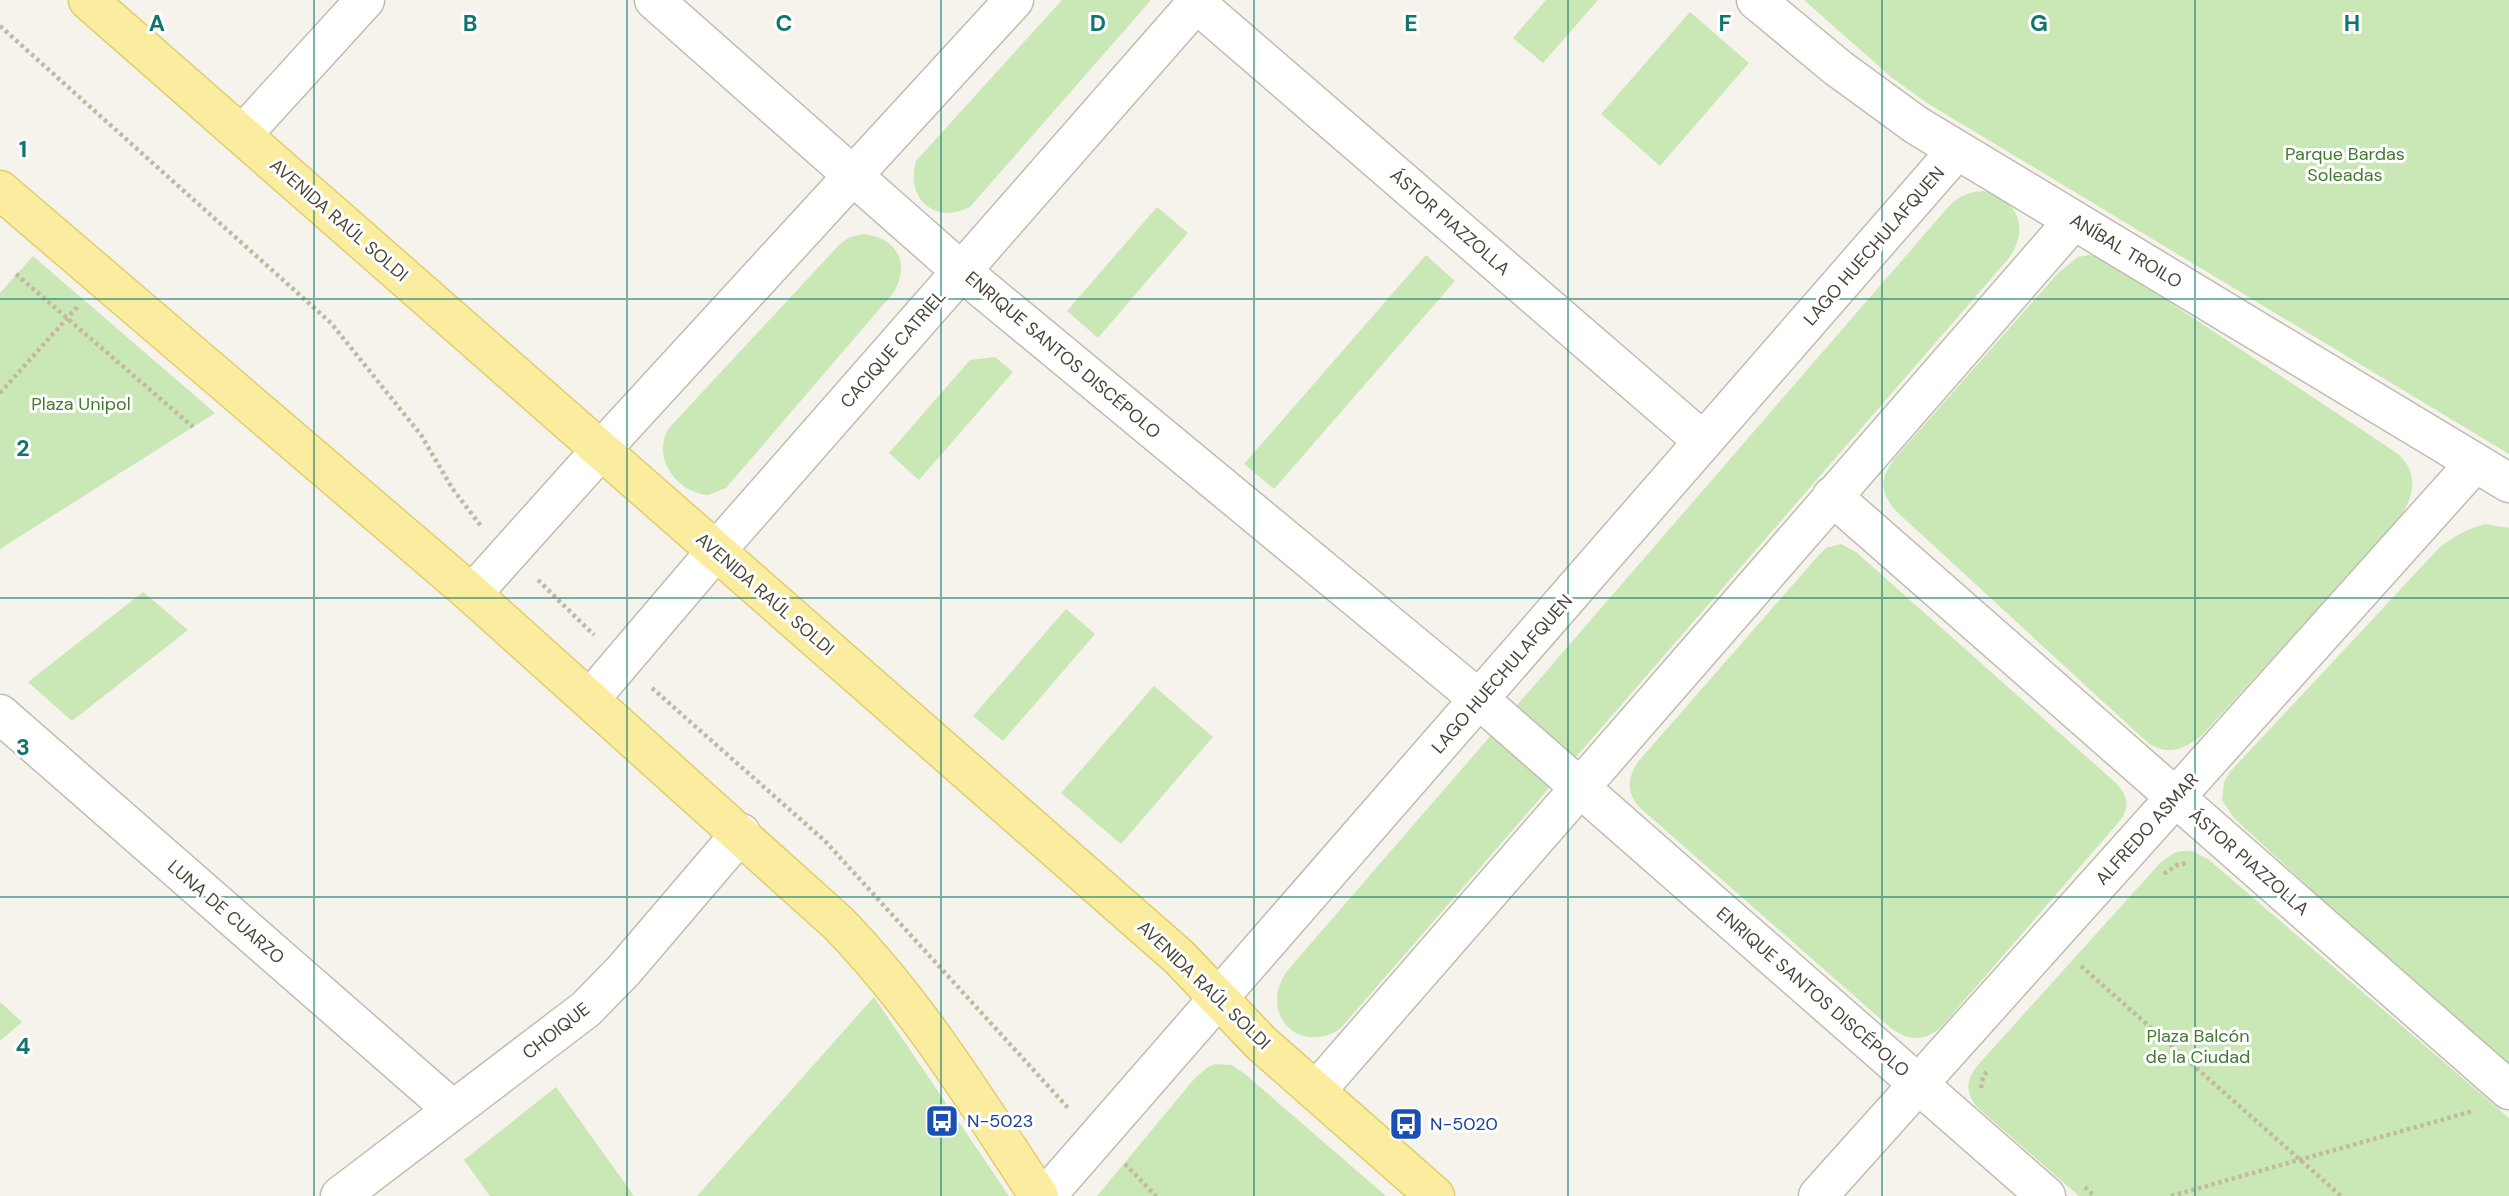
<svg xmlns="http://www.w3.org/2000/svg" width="2509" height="1196" viewBox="0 0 2509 1196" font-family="'DM Sans',sans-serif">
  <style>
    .green { fill: #cae7b6 }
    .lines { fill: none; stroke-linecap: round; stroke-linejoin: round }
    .minor-casing { stroke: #c0bdae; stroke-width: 41 }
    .major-casing { stroke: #e0cd6e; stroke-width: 41 }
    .path { stroke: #c2baa0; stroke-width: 4.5; stroke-dasharray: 3.5 3.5; stroke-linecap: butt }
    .minor { stroke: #fff; stroke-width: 38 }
    .major { stroke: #fbed9f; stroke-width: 38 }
    .grid { fill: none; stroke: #0f766e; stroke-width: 2; stroke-opacity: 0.55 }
    .labels { text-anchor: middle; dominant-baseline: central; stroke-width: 6; stroke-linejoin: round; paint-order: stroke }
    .park-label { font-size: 18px; fill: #407a2d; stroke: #fff }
    .street-label { font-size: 18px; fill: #494539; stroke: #fff }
    .transit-label { font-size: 18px; fill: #164399; stroke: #fff; text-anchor: start }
    .grid-label { font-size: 23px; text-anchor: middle; font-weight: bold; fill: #0f766e; stroke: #fff; stroke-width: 6; stroke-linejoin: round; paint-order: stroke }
  </style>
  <rect width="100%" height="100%" fill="#f5f3eb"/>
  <path class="green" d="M1062 0H1151L970 207C934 225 905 198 916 161Z
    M1546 0H1598L1543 63 1513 38Z
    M1804 0H2509V454L1927 103 1891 77Z
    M1690 12 1749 63 1660 166 1601 114Z
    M1983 191C2018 200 2030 227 2009 258L1340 1029C1297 1056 1258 1012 1287 971L1949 206C1960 196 1968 192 1983 191Z
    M1157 207 1188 233 1098 338 1067 311Z
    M863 234C896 237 911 262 894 292L726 488 708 495C676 492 652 458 668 429L840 244 850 237Z
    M1426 255 1455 281 1274 489 1244 464Z
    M2090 255 2101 257 2385 445C2390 449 2398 453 2402 458 2423 481 2408 509 2392 528L2202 735C2184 750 2169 756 2148 743L1895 510C1879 490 1880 479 1895 458L2059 272 2078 257Z
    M33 256 215 413 0 549V293Z
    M995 357 1013 372 919 480 889 453 970 360Z
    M2485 524 2509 528V1072L2234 818 2222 800 2224 782 2229 773 2439 548C2454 536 2467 529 2485 524Z
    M1841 544 1856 552 2117 784C2129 797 2130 809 2118 823L1942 1026C1925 1042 1910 1041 1892 1029L1639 807C1627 793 1627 779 1637 763L1819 555 1826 548Z
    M143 592 188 630 72 721 28 682Z
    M1066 609 1095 634 1003 741 973 716Z
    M1154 686 1213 737 1121 844 1061 793Z
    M2183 851H2192L2208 859 2509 1118V1196H2079L1978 1108C1965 1094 1966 1080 1977 1066L2161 862 2174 853Z
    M874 997 1009 1196H697L857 1016Z
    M0 1002 22 1022 0 1041Z
    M1215 1064 1232 1065 1245 1074 1386 1196H1097L1195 1078 1208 1067Z
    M556 1087 634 1196H490L464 1160Z"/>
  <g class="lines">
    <defs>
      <path id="minor" d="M654 0 961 271 1480 700 2046 1196
        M1756 0 1838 68 1916 125 2509 483
        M1196 3 1703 441
        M242 135 365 0
        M1832 496 2509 1090
        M472 594 601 450 1014 0
        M590 699 716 551 1199 0
        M0 714 452 1109
        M1316 1091 2074 220
        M340 1196 586 1009 624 970 741 833
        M1046 1196 1957 150
        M1818 1196 2475 463"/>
      <path id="major" d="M88 0 1179 957 1261 1043 1435 1196
        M0 190 472 594 838 923C918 1005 976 1101 1039 1196"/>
    </defs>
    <use href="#minor" class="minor-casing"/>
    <use href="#major" class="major-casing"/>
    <path class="path" d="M0 26 331 323 421 435 452 488 481 526
      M16 274 193 427
      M0 393 78 306
      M538 580 594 635
      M652 688 825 841 1069 1109
      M2164 874 2177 865 2187 863
      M2081 966 2341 1196
      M1981 1088 1983 1077 1988 1070
      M1125 1164 1156 1196
      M2085 1187 2094 1196
      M2171 1196 2473 1111"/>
    <use href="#minor" class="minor"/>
    <use href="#major" class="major"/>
  </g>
  <path class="grid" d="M314 0V1196M627 0V1196M941 0V1196M1254 0V1196M1568 0V1196M1882 0V1196M2195 0V1196M0 299H2509M0 598H2509M0 897H2509"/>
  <defs>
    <symbol id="bus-square" viewBox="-11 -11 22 22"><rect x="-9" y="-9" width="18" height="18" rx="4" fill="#1a4fb4" stroke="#fff"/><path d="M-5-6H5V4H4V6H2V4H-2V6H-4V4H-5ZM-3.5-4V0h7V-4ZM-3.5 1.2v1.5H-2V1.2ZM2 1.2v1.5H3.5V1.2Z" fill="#fff"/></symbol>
  </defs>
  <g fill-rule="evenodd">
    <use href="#bus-square" x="923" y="1102" width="38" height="38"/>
    <use href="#bus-square" x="1387" y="1105" width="38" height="38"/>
  </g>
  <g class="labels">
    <g class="park-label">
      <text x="2345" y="154">Parque Bardas<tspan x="2345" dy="21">Soleadas</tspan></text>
      <text x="81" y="404">Plaza Unipol</text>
      <text x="2198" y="1036">Plaza Balcón<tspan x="2198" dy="21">de la Ciudad</tspan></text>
    </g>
    <g class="street-label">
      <text transform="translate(339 220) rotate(41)">AVENIDA RAÚL SOLDI</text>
      <text transform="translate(1450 222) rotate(41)">ÁSTOR PIAZZOLLA</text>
      <text transform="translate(1874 246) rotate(-49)">LAGO HUECHULAFQUEN</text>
      <text transform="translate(2126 251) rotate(31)">ANÍBAL TROILO</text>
      <text transform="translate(893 349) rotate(-49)">CACIQUE CATRIEL</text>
      <text transform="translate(1063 355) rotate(40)">ENRIQUE SANTOS DISCÉPOLO</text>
      <text transform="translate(765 594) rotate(41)">AVENIDA RAÚL SOLDI</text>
      <text transform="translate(1502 674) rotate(-49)">LAGO HUECHULAFQUEN</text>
      <text transform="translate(2147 829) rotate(-48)">ALFREDO ASMAR</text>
      <text transform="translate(2249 862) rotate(41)">ÁSTOR PIAZZOLLA</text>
      <text transform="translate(226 912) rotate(41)">LUNA DE CUARZO</text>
      <text transform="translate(1204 985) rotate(44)">AVENIDA RAÚL SOLDI</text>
      <text transform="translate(1813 992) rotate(41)">ENRIQUE SANTOS DISCÉPOLO</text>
      <text transform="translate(556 1031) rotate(-38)">CHOIQUE</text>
    </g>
    <g class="transit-label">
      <text x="967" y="1121">N-5023</text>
      <text x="1430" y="1124">N-5020</text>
    </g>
  </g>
  <g class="grid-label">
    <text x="157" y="31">A</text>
    <text x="470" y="31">B</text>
    <text x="784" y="31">C</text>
    <text x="1098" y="31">D</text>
    <text x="1411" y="31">E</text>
    <text x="1725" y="31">F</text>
    <text x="2039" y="31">G</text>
    <text x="2352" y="31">H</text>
    <text x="23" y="157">1</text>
    <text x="23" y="456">2</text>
    <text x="23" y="755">3</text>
    <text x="23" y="1054">4</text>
  </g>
</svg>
